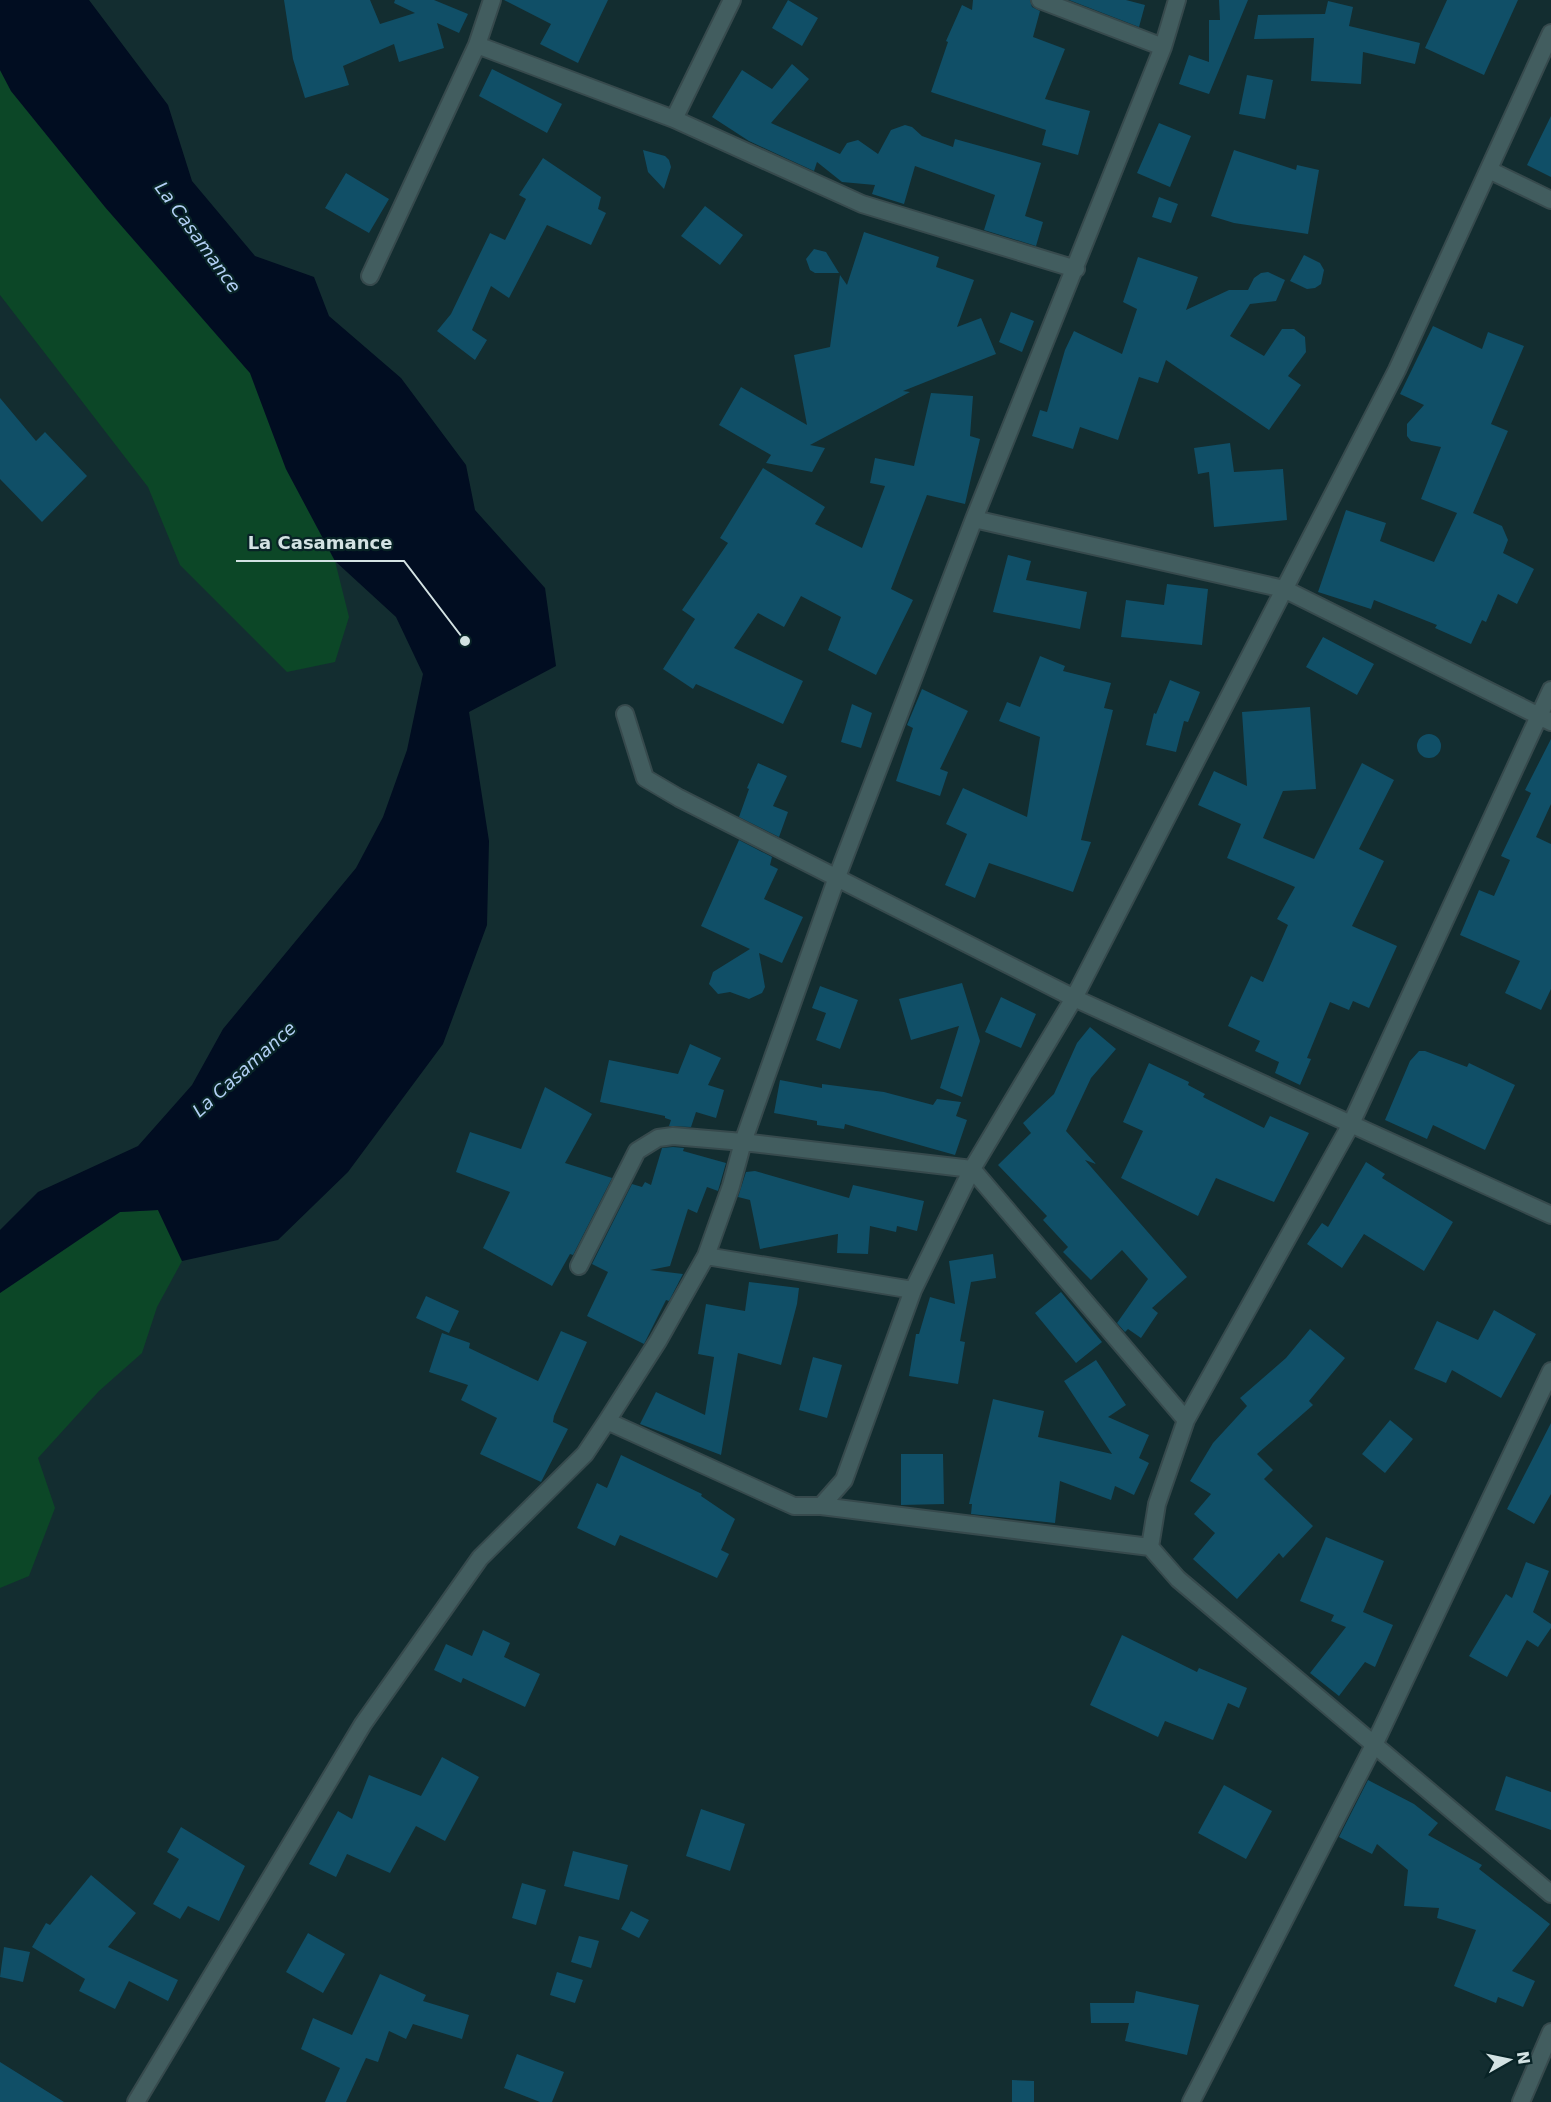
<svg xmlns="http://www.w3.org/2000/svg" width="1551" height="2102" viewBox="0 0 1551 2102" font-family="'DejaVu Sans',sans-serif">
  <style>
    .green { fill: #0c4727 }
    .water { fill: #010d21 }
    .building { fill: #104f67 }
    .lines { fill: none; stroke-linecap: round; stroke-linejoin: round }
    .minor-casing { stroke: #374a4d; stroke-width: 20 }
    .minor { stroke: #425d5f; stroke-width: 16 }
    .labels { text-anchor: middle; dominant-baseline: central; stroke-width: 4.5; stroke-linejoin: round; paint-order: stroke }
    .water-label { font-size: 18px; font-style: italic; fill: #b3d0f5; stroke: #082326 }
    .leader { fill: none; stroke: #d3e2e3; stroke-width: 2 }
    .callout-dot { fill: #d3e2e3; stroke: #082326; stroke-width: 2 }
    .callout-label { font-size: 18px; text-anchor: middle; font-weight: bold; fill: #d3e2e3; stroke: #082326; stroke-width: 4.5; stroke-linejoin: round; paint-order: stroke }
  </style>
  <rect width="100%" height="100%" fill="#132d30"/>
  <path class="green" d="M0 70 11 91 105 207 250 373 286 469 335 561 349 617 335 662 287 672 180 565 148 487 0 295Z
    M158 1210 182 1261 157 1307 142 1353 99 1391 38 1458 55 1508 29 1576 0 1588V1293L120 1212Z"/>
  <path class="water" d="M0 0H89L168 105 192 181 255 256 314 277 329 316 401 378 466 465 475 510 545 588 556 666 469 712 489 841 487 925 443 1044 348 1172 278 1240 182 1261 158 1210 120 1212 0 1293V1230L38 1192 138 1146 192 1085 223 1029 356 868 383 817 407 750 423 674 396 617 335 561 286 469 250 373 105 207 11 91 0 70Z"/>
  <path class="building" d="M284 0H370L380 24 415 13 394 3 395 0H434L468 14 459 33 437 23 444 48 399 62 394 44 343 66 349 85 305 98 293 59Z
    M504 0H608L578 63 540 44 551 24Z
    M788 0 818 18 802 46 772 28Z
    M973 0H1030L1032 7 1040 11 1033 37 1065 49 1045 99 1090 111 1078 155 1042 145 1046 130 931 92 948 42 946 41 962 5 972 10Z
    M1069 0H1126L1145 5 1139 27Z
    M1219 0H1248L1209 94 1179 84 1189 55 1209 62V20H1220Z
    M1447 0H1518L1484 75 1425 48Z
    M1328 1 1353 7 1349 26 1420 43 1415 64 1363 52 1361 84 1311 81 1314 38 1254 39 1258 15 1325 14Z
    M792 64 809 79 771 123 840 154 847 143 858 140 878 154 891 130 905 125 912 127 922 136 953 147 955 139 1041 163 1025 216 1043 222 1036 246 984 230 995 195 915 166 904 204 872 194 875 185 842 182 817 162 814 171 790 160 749 141 712 117 742 70 772 89Z
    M492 69 562 104 547 133 479 96Z
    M1247 75 1273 80 1265 119 1239 114Z
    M1551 116V177L1527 165Z
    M1159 123 1191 136 1170 187 1137 173Z
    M643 150 665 156 669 160 671 167 664 189 648 172Z
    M1234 150 1296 170 1297 165 1319 170 1308 234 1234 223 1211 216Z
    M543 158 601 197 598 209 606 213 591 245 547 225 509 298 491 286 472 330 487 340 475 360 437 331 451 314 490 233 505 240 526 199 519 195Z
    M346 173 389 199 369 233 325 208Z
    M1159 197 1178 204 1171 223 1152 217Z
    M705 206 743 235 720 265 681 236Z
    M864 232 939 257 936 267 974 280 957 327 981 318 996 354 903 391 910 392 810 445 825 448 812 472 766 463 771 455 719 425 741 387 807 425 794 355 830 347 840 275 847 285Z
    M814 249 826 252 839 273H815L810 270 806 259Z
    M1304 255 1320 263 1324 270 1321 284 1315 288 1307 289 1290 281Z
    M1138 257 1198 277 1186 310 1229 290H1248L1254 278 1261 273 1268 272 1285 280 1276 301 1250 304 1230 336 1264 356 1282 329H1294L1305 337 1306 352 1288 376 1301 385 1269 430 1166 360 1158 383 1139 377 1118 440 1080 427 1073 449 1032 436 1040 410 1047 412 1065 350 1074 331 1122 354 1137 309 1123 302Z
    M1011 312 1034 321 1022 352 999 342Z
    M1433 326 1482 349 1488 332 1524 346 1491 424 1508 431 1473 513 1502 526 1508 540 1503 553 1534 569 1517 604 1498 594 1486 622 1482 620 1471 644 1435 628 1437 625 1374 600 1371 609 1318 592 1346 510 1386 523 1380 541 1434 562 1457 513 1421 499 1441 447 1411 441 1407 436V424L1424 405 1400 394Z
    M931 393 973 396 970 436 980 439 965 504 927 495 891 589 913 600 876 675 828 650 841 617 801 596 784 627 758 613 734 648 803 681 783 724 696 684 693 689 663 669 695 619 682 610 728 543 720 538 763 468 825 507 815 524 862 548 885 486 870 483 875 458 914 466Z
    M0 398 36 441 45 432 87 476 42 522 0 479Z
    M1230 443 1234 472 1283 469 1287 520 1214 527 1209 472 1198 474 1194 448Z
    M1008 555 1031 561 1026 580 1087 592 1080 629 993 612Z
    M1167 584 1208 589 1202 645 1121 637 1126 600 1164 605Z
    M1323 637 1374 664 1357 695 1306 667Z
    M1040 656 1065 666 1063 671 1111 683 1104 708 1113 710 1081 840 1091 842 1073 892 989 863 975 898 945 885 967 834 946 824 963 788 1027 817 1040 737 999 721 1007 702 1020 707Z
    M1170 680 1200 692 1188 722 1184 721 1176 752 1146 745 1154 713 1156 714Z
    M922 689 968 711 940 769 948 772 940 796 896 781 913 728 907 725Z
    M852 704 872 713 861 748 841 742Z
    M1310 707 1316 789 1283 791 1263 838 1314 859 1362 763 1394 780 1359 849 1384 861 1352 926 1397 946 1369 1008 1353 1001 1349 1010 1330 1002 1307 1058 1311 1059 1300 1085 1275 1073 1279 1062 1255 1051 1260 1041 1228 1026 1251 976 1263 982 1288 925 1277 919 1295 887 1227 858 1241 824 1198 805 1214 771 1247 786 1242 712Z
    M1417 746a12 12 0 1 1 24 0a12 12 0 1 1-24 0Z
    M1551 739V804L1536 837 1551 844V989L1541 1010 1505 993 1520 961 1460 935 1479 890 1494 896 1510 860 1501 856 1531 793 1525 790Z
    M758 763 787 776 773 806 788 812 779 837 739 817 749 789 747 788Z
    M739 840 772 857 770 865 778 869 764 899 803 917 782 963 759 953 765 987 762 993 749 999 730 992 718 994 709 984 713 972 750 949 701 926Z
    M962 983 980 1041 962 1097 940 1088 959 1026 911 1040 899 999Z
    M820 986 858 1000 840 1049 816 1040 826 1013 812 1008Z
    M1001 997 1036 1014 1021 1048 985 1032Z
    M1090 1027 1116 1049 1091 1078 1066 1131 1096 1164 1085 1160 1187 1277 1152 1308 1158 1313 1141 1338 1128 1329 1125 1332 1117 1323 1148 1279 1122 1250 1091 1280 1063 1252 1068 1247 1043 1220 1047 1216 998 1165 1031 1133 1023 1123 1054 1094 1077 1043Z
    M690 1044 721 1058 708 1085 724 1090 716 1118 696 1112 691 1127 669 1126 671 1120 665 1118V1116L600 1102 609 1060 678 1074Z
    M1419 1051H1425L1467 1067 1469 1063 1515 1085 1485 1150 1433 1125 1427 1139 1385 1120 1410 1061Z
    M1149 1063 1189 1082 1188 1085 1205 1094 1203 1097 1264 1128 1270 1116 1309 1133 1274 1202 1216 1178 1198 1216 1121 1178 1143 1131 1123 1122Z
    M780 1080 822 1088V1084L884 1092 933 1105 937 1099 961 1102 956 1116 967 1120 955 1155 845 1124 844 1129 817 1125V1121L774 1113Z
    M545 1087 592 1114 565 1163 612 1178 573 1255 570 1254 552 1286 483 1248 510 1192 456 1172 470 1132 521 1149Z
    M673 1147 684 1148 683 1151 726 1163 718 1191 707 1187 697 1213 688 1209 670 1266 650 1270 683 1274 669 1301 666 1300 644 1344 587 1316 608 1272 592 1264 632 1184 642 1187 645 1182 651 1185 662 1148Z
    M1366 1162 1385 1174 1382 1178 1453 1222 1424 1271 1364 1234 1342 1268 1307 1244 1322 1223 1328 1227Z
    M755 1171 849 1198 853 1185 924 1201 917 1231 897 1226 896 1232 870 1226 868 1254 837 1253 838 1234 760 1249 750 1200 738 1197 746 1172Z
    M993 1254 996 1278 971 1282 960 1341 965 1342 958 1384 909 1376 916 1334H919L930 1297 955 1304 949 1261Z
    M749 1282 799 1288 797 1304 781 1365 738 1353 721 1455 640 1424 656 1392 705 1415 714 1357 698 1354 706 1304 745 1311Z
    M1061 1292 1102 1342 1076 1363 1035 1313Z
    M426 1296 459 1311 449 1333 416 1318Z
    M1494 1310 1536 1334 1501 1398 1452 1370 1446 1383 1414 1369 1437 1321 1478 1340Z
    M1310 1329 1345 1358 1309 1401 1313 1405 1257 1454 1273 1470 1264 1479 1313 1526 1283 1558 1279 1553 1237 1599 1193 1559 1215 1533 1194 1514 1211 1494 1190 1481 1213 1443 1247 1406 1240 1398 1286 1358Z
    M561 1331 587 1342 554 1416 553 1422 568 1429 541 1482 480 1454 497 1418 461 1400 468 1385 429 1372 442 1333 470 1343 469 1348 538 1381Z
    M813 1357 842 1365 827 1418 799 1410Z
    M1096 1360 1126 1405 1108 1417 1149 1435 1139 1458 1149 1463 1134 1495 1115 1486 1111 1500 1060 1481 1055 1523 971 1514 972 1504H969L993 1399 1044 1411 1038 1437 1112 1454 1064 1381Z
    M1390 1420 1413 1439 1385 1473 1362 1454Z
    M1551 1423V1494L1534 1524 1507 1509Z
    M901 1454H943L944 1504 901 1505Z
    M621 1455 702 1494 701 1496 735 1519 721 1550 729 1554 717 1578 620 1535 615 1546 577 1528 597 1483 607 1488Z
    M1326 1537 1384 1561 1363 1612 1393 1625 1375 1667 1365 1662 1339 1696 1310 1673 1346 1627 1331 1621 1334 1615 1300 1601Z
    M1526 1562 1549 1571 1533 1612 1551 1624V1628L1538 1647 1527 1640 1507 1677 1469 1656 1506 1594 1512 1598Z
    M483 1630 510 1643 504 1657 540 1674 525 1707 463 1678 461 1683 434 1670 446 1644 472 1656Z
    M1122 1635 1197 1672 1199 1668 1247 1688 1239 1708 1228 1703 1213 1740 1165 1721 1158 1737 1090 1705Z
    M442 1757 479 1777 445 1841 416 1826 390 1873 347 1854 336 1877 309 1864 338 1811 352 1819 369 1775 421 1796Z
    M1506 1776 1551 1792V1830L1495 1810Z
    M1368 1780 1414 1804 1438 1823 1428 1835 1482 1865 1479 1869 1550 1924 1512 1971 1535 1981 1523 2007 1498 1997 1496 2003 1454 1986 1476 1930 1437 1918 1439 1908 1404 1906 1408 1870 1377 1844 1372 1854 1339 1837Z
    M1224 1785 1272 1811 1246 1859 1198 1833Z
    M701 1809 745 1824 730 1871 686 1856Z
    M181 1827 245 1866 219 1921 188 1906 180 1919 153 1904 179 1859 167 1852Z
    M573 1851 628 1865 619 1900 564 1886Z
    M91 1875 136 1913 108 1947 178 1980 168 2001 129 1981 115 2009 79 1991 85 1979 32 1947 46 1923 50 1925Z
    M522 1883 546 1890 536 1925 512 1918Z
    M631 1911 649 1920 639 1938 621 1929Z
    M308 1933 345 1954 323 1993 286 1972Z
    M579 1936 599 1941 591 1968 571 1962Z
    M4 1947 30 1952 23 1982 0 1977Z
    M557 1972 583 1980 575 2003 550 1995Z
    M380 1974 426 1995 423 2001 469 2015 462 2039 413 2024 406 2039 389 2031 378 2062 366 2058 346 2102H325L340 2068 301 2049 313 2018 352 2035Z
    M1136 1991 1199 2005 1187 2055 1125 2041 1129 2023H1091L1090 2003H1134Z
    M517 2054 564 2072 552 2102H540L504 2088Z
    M0 2062 64 2102H0Z
    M1012 2080 1034 2081V2102H1012Z"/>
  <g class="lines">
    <defs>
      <path id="minor" d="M492 0 477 45 674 119 862 204 1076 269
        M1040 0 1163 47
        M674 119 732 0
        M1489 170 1551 200
        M370 276 477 45
        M974 519 1284 589 1551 722
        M1551 690 1350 1126 1186 1420 1157 1504 1150 1547 1178 1579 1551 1894
        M625 714 645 778 679 798 1074 998 1551 1215
        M706 1256 913 1290
        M579 1266 637 1151 658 1138 673 1136 743 1142 972 1169 1186 1420
        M607 1421 794 1506H821L844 1480 913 1290 972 1169 1074 998 1397 370 1551 33
        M821 1506 1150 1547
        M136 2102 363 1724 480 1558 585 1454 607 1421 658 1341 706 1256 731 1186 743 1142 837 877 974 519 1163 47 1177 0
        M1191 2102 1375 1743 1551 1371
        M1521 2102 1551 2032"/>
    </defs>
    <use href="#minor" class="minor-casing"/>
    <use href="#minor" class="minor"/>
  </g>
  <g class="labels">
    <g class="water-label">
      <text transform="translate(198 237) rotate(54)">La Casamance</text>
      <text transform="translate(244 1069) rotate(-42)">La Casamance</text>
    </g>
  </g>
  <path class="leader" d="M465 641L404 561H236"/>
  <circle class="callout-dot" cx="465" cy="641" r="6"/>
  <g class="callout-label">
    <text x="320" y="549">La Casamance</text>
  </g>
  <g transform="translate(1509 2060) rotate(81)" stroke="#082326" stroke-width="4.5" paint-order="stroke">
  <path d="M0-4.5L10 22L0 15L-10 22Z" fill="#d3e2e3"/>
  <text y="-9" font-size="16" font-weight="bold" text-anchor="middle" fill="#d3e2e3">N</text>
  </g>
</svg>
